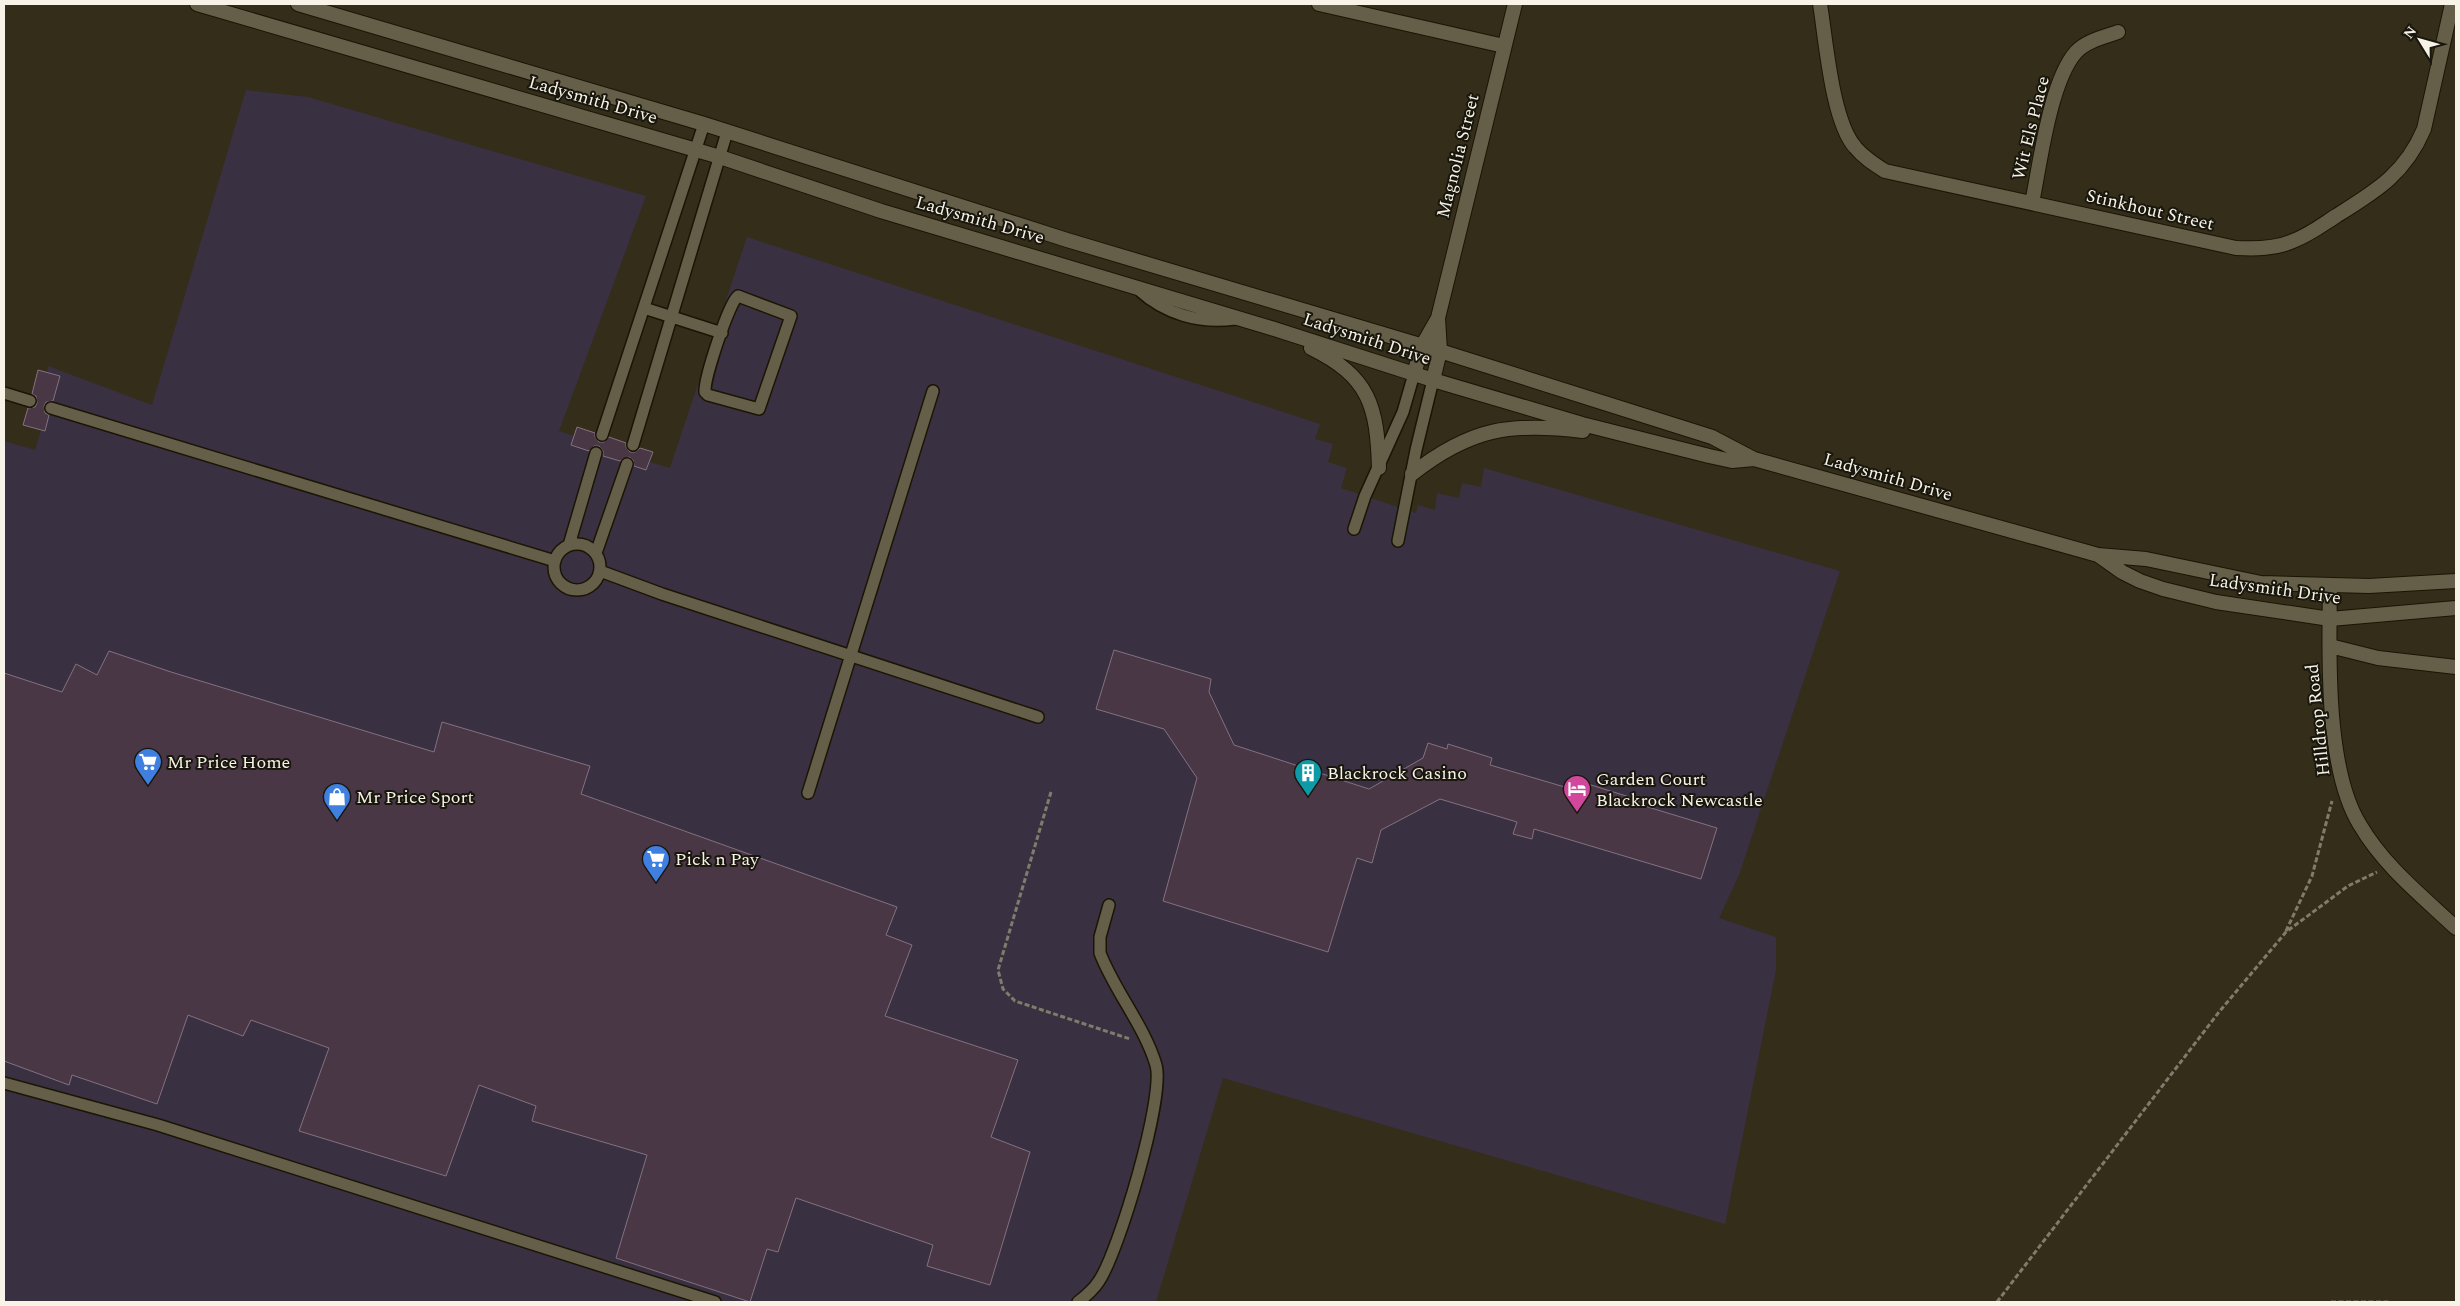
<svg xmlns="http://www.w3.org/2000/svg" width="2460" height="1306" viewBox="0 0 2460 1306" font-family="Spectral,serif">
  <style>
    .commercial { fill: #393142 }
    .building { fill: #493745; stroke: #847180 }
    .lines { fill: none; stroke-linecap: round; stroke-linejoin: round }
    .service-casing { stroke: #1b1504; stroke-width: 14 }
    .minor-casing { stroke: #1b1504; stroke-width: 16 }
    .tertiary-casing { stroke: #1b1504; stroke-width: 16 }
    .path { stroke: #807b6b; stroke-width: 3; stroke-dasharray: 5 2.5; stroke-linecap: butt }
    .service { stroke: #655f4a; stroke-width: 11 }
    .minor { stroke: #655f4a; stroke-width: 14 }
    .tertiary { stroke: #655f4a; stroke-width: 14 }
    .labels { text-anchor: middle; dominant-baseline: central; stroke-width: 4; stroke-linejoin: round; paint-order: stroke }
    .street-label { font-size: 18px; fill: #f7f3e7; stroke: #18160d }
    .poi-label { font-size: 18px; fill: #f7f3e7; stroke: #18160d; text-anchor: start }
  </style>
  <rect width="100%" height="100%" fill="#332d1a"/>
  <path class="commercial" d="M246 90 308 97 646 196 559 431 574 436 577 427 633 445 653 452 650 462 670 468 747 237 1320 424 1315 439 1333 444 1328 462 1347 468 1341 488 1416 513 1418 505 1435 510 1437 493 1459 498 1462 483 1481 487 1484 468 1840 571 1739 875 1719 918 1776 937V970L1725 1224 1223 1078 1156 1302H4V441L35 450 41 430 23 425 38 370 47 372 48 366 152 405Z"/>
  <path class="building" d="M38 370 60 376 53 401 46 402 44 406 45 413 49 415 45 431 23 425 28 408 35 407 37 403 36 396 32 394Z
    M577 427 595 433V437L599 442H604L609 437 626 443V447L630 452H635L640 448 653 452 646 470 634 466 633 460 629 457 620 461 603 456V451L599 446H594L589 451 571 445Z
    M1114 650 1211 679 1209 692 1234 745 1369 789 1423 758 1428 743 1447 749 1448 744 1492 758 1490 765 1585 793 1588 784 1639 800 1638 804 1717 828 1701 879 1534 829 1532 839 1513 834 1517 822 1440 799 1381 830 1372 863 1357 858 1328 952 1163 901 1197 778 1164 729 1096 709Z
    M109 651 171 672 434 752 442 722 590 766 581 794 897 907 886 935 912 945 885 1016 1018 1060 991 1137 1030 1152 990 1285 927 1266 933 1245 796 1198 778 1252 767 1249 750 1302 616 1258 647 1155 532 1121 536 1106 479 1085 446 1176 299 1131 329 1048 251 1020 243 1036 188 1015 157 1104 72 1075 69 1085 4 1061V673L62 692 76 664 97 675Z"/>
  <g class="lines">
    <defs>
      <path id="service" d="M1139 290C1165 314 1200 324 1235 319
        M738 296 791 316 759 409 708 395 705 392C704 379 729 302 738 296Z
        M644 308 722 333
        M4 393 30 401
        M51 408 555 561
        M602 435 704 124
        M633 445 727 132
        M1354 529 1365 496 1403 412 1414 374
        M1398 541 1416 450 1433 380
        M554 567a23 23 0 1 1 46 0a23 23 0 1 1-46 0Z
        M569 545 596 453
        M596 553 627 464
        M600 571 662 594 1038 717
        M808 793 933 391
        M4 1083 158 1125 715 1302
        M1078 1302C1086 1296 1094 1289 1099 1281 1119 1251 1165 1097 1156 1065 1144 1025 1115 992 1100 953V937L1109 905"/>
      <path id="minor" d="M1319 4 1504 46
        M1820 4C1826 41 1832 121 1855 147 1863 157 1874 164 1885 171L2236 248C2255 249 2276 249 2293 241 2309 235 2322 225 2336 216 2376 191 2405 174 2424 129L2452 4
        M2032 203C2040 164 2050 81 2076 52 2086 41 2104 37 2118 32
        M1414 374 1422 346 1438 318 1515 4
        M1433 380 1440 351 1438 318
        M2330 586C2329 652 2325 769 2360 825 2384 866 2422 896 2456 928
        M2330 646 2378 658 2456 667"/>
      <path id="tertiary" d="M197 4 720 157 881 211 1271 328 1433 380 1582 424 1709 456 1732 461 1754 459
        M298 4 704 124 1067 240 1440 351 1712 437 1754 459 2098 555 2146 559 2261 583 2369 586 2456 581
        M1311 348C1370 377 1377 406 1379 468
        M1412 474C1470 428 1511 422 1583 431
        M2098 555 2122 572 2140 581 2163 589 2216 602 2330 619 2456 608"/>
    </defs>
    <use href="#service" class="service-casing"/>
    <use href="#minor" class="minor-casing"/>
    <use href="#tertiary" class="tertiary-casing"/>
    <path class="path" d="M1051 792 998 970 1003 989 1015 1001 1130 1039
      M2286 931 2312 876 2332 801
      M1997 1302 2219 1012 2286 932 2348 886 2377 872
      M2331 1302H2391"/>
    <use href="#service" class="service"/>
    <use href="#minor" class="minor"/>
    <use href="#tertiary" class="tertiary"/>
  </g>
  <defs>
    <symbol id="supermarket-pin" viewBox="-11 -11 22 30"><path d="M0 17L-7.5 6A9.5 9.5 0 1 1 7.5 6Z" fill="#3f7fe0" stroke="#18160d"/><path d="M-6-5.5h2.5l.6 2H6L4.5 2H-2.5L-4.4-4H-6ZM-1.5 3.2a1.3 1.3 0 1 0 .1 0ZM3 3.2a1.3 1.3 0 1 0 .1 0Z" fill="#fff"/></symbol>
    <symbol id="building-pin" viewBox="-11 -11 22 30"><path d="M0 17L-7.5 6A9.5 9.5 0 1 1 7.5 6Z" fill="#0f9aa8" stroke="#18160d"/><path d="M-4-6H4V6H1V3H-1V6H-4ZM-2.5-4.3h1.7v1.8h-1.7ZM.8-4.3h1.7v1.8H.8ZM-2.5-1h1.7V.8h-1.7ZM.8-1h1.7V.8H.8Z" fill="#fff"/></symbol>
    <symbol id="hotel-pin" viewBox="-11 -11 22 30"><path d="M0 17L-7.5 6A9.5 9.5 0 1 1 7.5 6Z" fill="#d1479c" stroke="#18160d"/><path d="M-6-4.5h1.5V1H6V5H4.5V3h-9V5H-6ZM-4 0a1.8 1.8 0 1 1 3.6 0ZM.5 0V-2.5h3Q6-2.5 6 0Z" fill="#fff"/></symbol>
    <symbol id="shop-pin" viewBox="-11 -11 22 30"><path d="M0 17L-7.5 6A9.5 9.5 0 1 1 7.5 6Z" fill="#3f7fe0" stroke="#18160d"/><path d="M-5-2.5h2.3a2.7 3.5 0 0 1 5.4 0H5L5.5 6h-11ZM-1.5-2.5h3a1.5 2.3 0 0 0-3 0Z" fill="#fff"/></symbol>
  </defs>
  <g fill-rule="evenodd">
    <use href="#supermarket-pin" x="132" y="746" width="32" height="43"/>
    <use href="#building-pin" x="1292" y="757" width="32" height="43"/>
    <use href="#hotel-pin" x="1561" y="773" width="32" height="43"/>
    <use href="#shop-pin" x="321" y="781" width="32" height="43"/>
    <use href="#supermarket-pin" x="640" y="843" width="32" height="43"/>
  </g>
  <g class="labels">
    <g class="street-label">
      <text transform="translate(593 100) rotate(16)">Ladysmith Drive</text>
      <text transform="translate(2031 128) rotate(-76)">Wit Els Place</text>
      <text transform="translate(1458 156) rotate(-76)">Magnolia Street</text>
      <text transform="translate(2150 210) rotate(13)">Stinkhout Street</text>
      <text transform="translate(980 220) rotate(16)">Ladysmith Drive</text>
      <text transform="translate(1367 339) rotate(18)">Ladysmith Drive</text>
      <text transform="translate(1888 477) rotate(16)">Ladysmith Drive</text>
      <text transform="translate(2275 589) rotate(8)">Ladysmith Drive</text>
      <text transform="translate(2318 720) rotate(-96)">Hilldrop Road</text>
    </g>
    <g class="poi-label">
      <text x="167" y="762">Mr Price Home</text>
      <text x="1327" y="773">Blackrock Casino</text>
      <text x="1596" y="779">Garden Court<tspan x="1596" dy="21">Blackrock Newcastle</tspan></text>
      <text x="356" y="797">Mr Price Sport</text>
      <text x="675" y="859">Pick n Pay</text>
    </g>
  </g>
  <rect width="2460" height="1306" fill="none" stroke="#f7f3e7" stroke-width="10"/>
  <g transform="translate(2420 40) rotate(307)" stroke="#18160d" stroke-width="4" paint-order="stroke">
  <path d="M0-4L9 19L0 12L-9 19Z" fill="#f7f3e7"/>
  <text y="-8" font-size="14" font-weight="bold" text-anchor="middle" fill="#f7f3e7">N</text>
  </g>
</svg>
